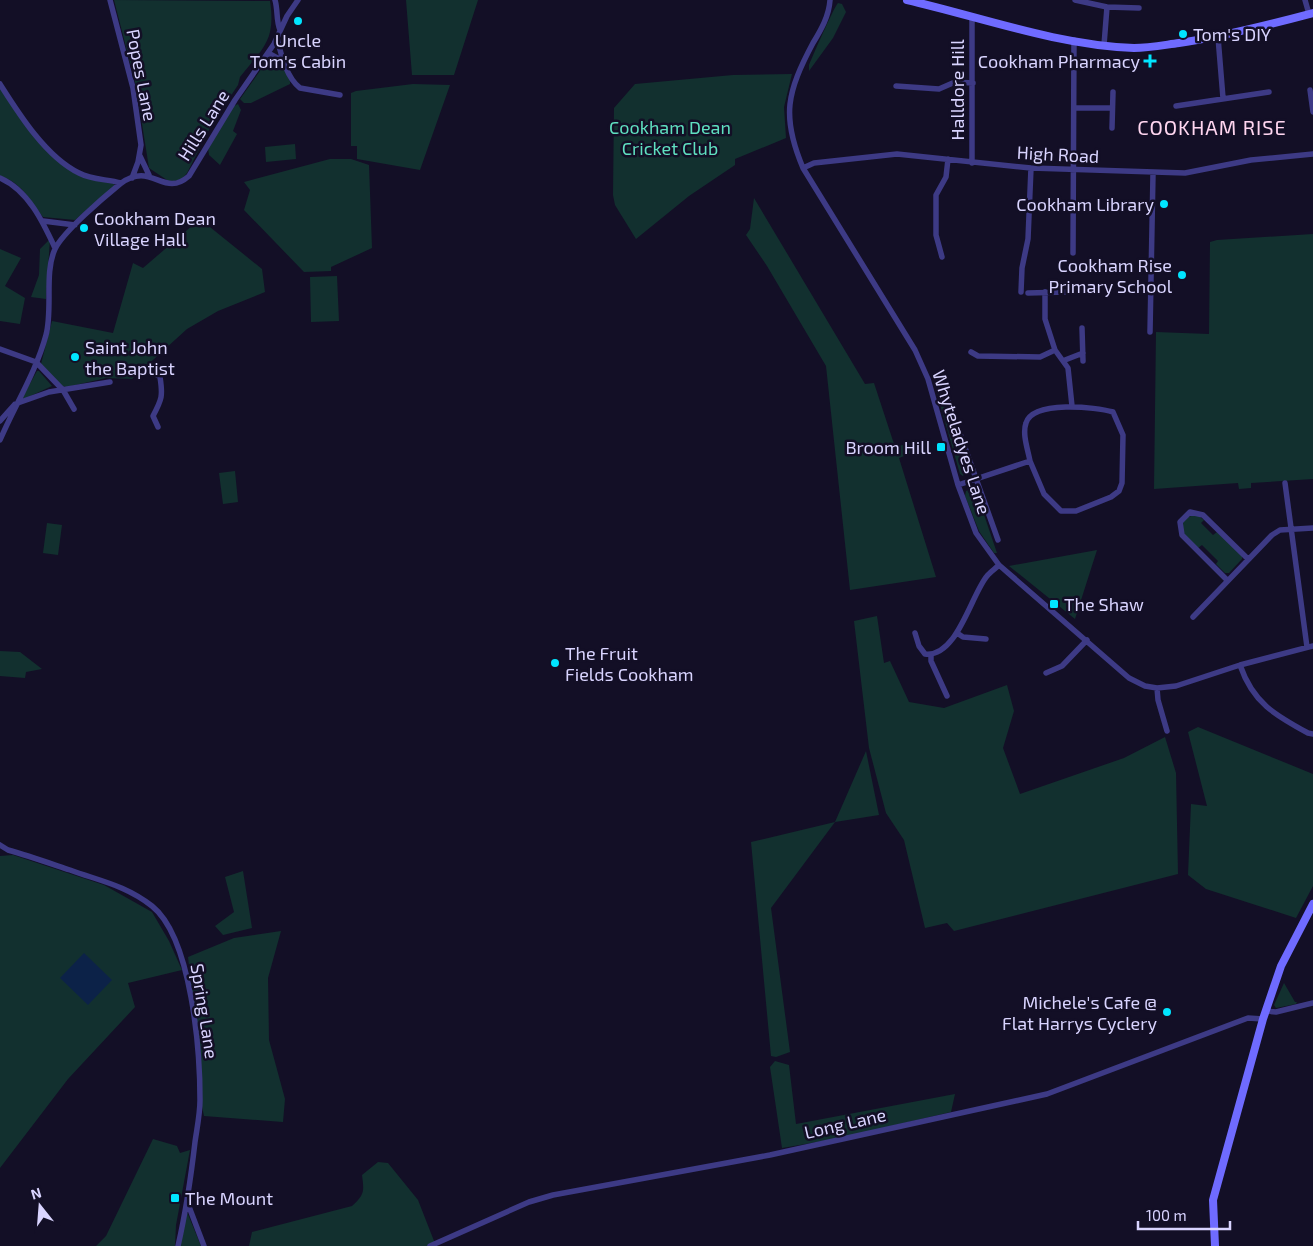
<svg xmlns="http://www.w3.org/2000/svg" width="1313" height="1246" viewBox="0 0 1313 1246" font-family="'Exo 2',sans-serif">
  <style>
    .green { fill: #12302f }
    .water { fill: #0c2248 }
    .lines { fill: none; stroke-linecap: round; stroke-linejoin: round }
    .street { stroke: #3d3a85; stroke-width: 5.5 }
    .secondary { stroke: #6f6bff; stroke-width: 8 }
    .poi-dot { fill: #00e5ff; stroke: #130f26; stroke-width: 2 }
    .labels { text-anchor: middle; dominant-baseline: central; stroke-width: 5; stroke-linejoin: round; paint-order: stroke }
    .poi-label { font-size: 18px; fill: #d9d4ff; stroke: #130f26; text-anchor: start }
    .street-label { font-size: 18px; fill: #d9d4ff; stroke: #130f26 }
    .park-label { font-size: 18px; fill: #5fe0c0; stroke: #130f26 }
    .quarter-label { font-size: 20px; letter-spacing: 1px; fill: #ffd6f0; stroke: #130f26 }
  </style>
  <rect width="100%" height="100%" fill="#130f26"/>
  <path class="green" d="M114 0 270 1C276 41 263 48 240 77L238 85 212 124 187 173 182 179 170 182 149 168 136 86Z
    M406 0H478L454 75H412Z
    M838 3 842 4 846 12 833 38 809 71V65C813 55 834 7 838 3Z
    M273 59C282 64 291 74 290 84L251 103H244L240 99 267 61Z
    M792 74 784 107 786 138 735 159V165L689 196 636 239 615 205 613 195 614 108 635 84 733 75Z
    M413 84 450 85 420 170 357 159V146H351V93L356 91Z
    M0 87 17 114 68 168 114 184V186L75 220 43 217C31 201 20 181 0 176Z
    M238 104 241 110 233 131 237 134 220 165 209 155 208 148 234 106Z
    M295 144 296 159 266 162 265 147Z
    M330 159H351L369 165 372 248 331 267V271L304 272 244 210 250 190 244 182Z
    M754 198 865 384 874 383 895 447 914 442 917 451 899 458 936 577 850 590 826 366 767 266 746 235 750 229Z
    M200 219 262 269 265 292 218 311 187 329 132 379 106 378 67 387 61 386 41 364 52 321 113 333 133 263 143 268Z
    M1313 234V479L1251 483V488L1239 489 1238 483 1154 489 1156 332 1209 334 1210 242 1217 240Z
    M50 239 46 299 31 297 39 275 40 249Z
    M0 249 21 258 5 286 25 298 20 324 0 321Z
    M337 276 339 321 311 322 310 277Z
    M37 371H39L52 386 24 399 22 398Z
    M937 394 943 395 968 469 963 476 960 474Z
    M235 471 238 502 223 504 219 473Z
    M971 489 976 491 997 553H994L979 531 965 496 966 491Z
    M1196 514 1204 520 1201 523 1213 535 1217 532 1242 555V559L1229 573H1225L1216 564 1218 561 1202 545 1198 548 1183 534 1181 528 1184 519Z
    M47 523 62 525 58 555 43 553Z
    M1097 550 1075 619 1009 566Z
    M877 616 884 663 890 661 909 702 944 708 1007 685 1014 711 1003 748 1020 794 1124 758 1165 737 1176 773 1178 874 954 931 947 923 925 928 904 840 886 813 869 748 854 621Z
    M0 651 20 652 42 669 26 672 25 678 0 676Z
    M1198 727 1313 774V886L1296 918 1206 889 1188 875 1191 804 1207 806 1188 732Z
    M866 751 879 815 835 822 771 908 790 1052 776 1057 771 1056 751 842 835 822Z
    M13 855 104 885 152 912 169 941 182 970 128 983 135 1007 68 1079 0 1168V856Z
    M243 871 252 928 223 935 215 926 234 912 225 877Z
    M281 931 268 978 269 1040 285 1099 283 1122 204 1116 201 1102 199 1051 188 957 234 938Z
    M1284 983 1295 1002H1297L1296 1004 1276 1008 1274 1005Z
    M775 1061 789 1065 796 1124 955 1094 951 1112 835 1139 782 1148 770 1067Z
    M153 1139 177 1146 180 1153 190 1150 176 1225 175 1246H96L106 1236Z
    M378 1162 388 1163 418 1200 436 1246H249L252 1232 352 1206C365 1194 364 1191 362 1175Z
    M187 1212 201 1246H179Z"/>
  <path class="water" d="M84 953 112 980 88 1005 60 978Z"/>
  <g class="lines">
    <path class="street" d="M110 0 133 88 141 145 138 162 132 178
      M275 0C278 10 276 21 280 30
      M830 0C829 16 821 30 813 43 787 92 781 116 803 168L915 350 928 379 958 485 976 533 999 565 1129 678 1145 686 1157 688 1176 686 1240 665 1313 646
      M1075 0 1107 7 1139 8
      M1305 0 1309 14
      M1218 37 1223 98
      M277 38C281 54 286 77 300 88L340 95
      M1104 45 1107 7
      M268 53 283 61
      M0 84C19 114 46 157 79 173 92 180 107 179 121 183
      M896 86 939 89 955 82 973 83
      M1310 90 1313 112
      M1176 106 1269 92
      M1075 108H1112
      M1112 128 1113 92
      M140 156 149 175
      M972 163V18
      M803 168 814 163 897 154 1031 168 1185 173 1251 160 1313 154
      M0 178C28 190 43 222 55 248
      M43 221 75 225
      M1073 253 1074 40
      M942 257 936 235V195L946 177 948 159
      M1021 292 1022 268 1028 239 1031 168
      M1045 292V319L1055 350 1068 368 1072 406
      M1028 293 1066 292
      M1082 328 1083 361
      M1150 332 1153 174
      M0 349 36 362 63 390 74 409
      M971 352 978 356 1040 357 1055 350
      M1065 360 1083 353
      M149 370 160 377C163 396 162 399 153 416L158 427
      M944 389 998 540
      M0 421 15 404 49 392 110 382
      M0 440C15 405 36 372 46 335 53 309 44 273 55 249 63 232 104 197 120 184 152 160 163 199 189 176L235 100 274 44 287 16 298 0
      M1285 483 1307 647
      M958 485 1030 461C1028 450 1022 434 1026 423 1033 400 1096 407 1113 412L1123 435 1122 483 1119 491 1111 497 1076 511H1061L1044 494 1030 461
      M1227 580 1182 535 1180 522 1190 512 1203 515 1247 558
      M1193 617 1272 535 1280 530 1313 528
      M915 633 919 646 925 654C957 658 971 595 987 576 990 572 995 569 999 565
      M957 633 963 637 986 639
      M931 654V661L947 696
      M1240 665C1253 703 1275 715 1308 733L1313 734
      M1046 673 1062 666 1087 640
      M1157 688 1158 700 1167 731
      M0 845 8 850C29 856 49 863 70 870 100 881 125 885 152 906 192 938 200 1052 200 1100 200 1114 197 1128 195 1142 191 1177 186 1211 178 1246
      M1266 1011 1276 1012 1313 1003
      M188 1204 204 1246
      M430 1246 529 1202 553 1195 770 1155 1047 1094 1248 1018 1263 1019"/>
    <path class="secondary" d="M907 0C981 17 1056 45 1134 48 1149 48 1164 45 1179 43 1225 36 1268 25 1313 13
      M1215 1246 1213 1200 1263 1019 1281 966 1313 904"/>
  </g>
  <g class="poi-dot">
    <circle cx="298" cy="21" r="5"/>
    <circle cx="1183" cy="34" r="5"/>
    <path d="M1147.5 53.5h5v5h5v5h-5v5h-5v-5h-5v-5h5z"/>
    <circle cx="1164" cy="204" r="5"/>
    <circle cx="84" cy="228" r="5"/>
    <circle cx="1182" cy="275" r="5"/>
    <circle cx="75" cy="357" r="5"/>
    <rect x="936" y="442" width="10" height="10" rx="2.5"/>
    <rect x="1049" y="599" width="10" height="10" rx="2.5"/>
    <circle cx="555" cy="663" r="5"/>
    <circle cx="1167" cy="1012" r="5"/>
    <rect x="170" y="1193" width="10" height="10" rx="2.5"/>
  </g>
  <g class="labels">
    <g class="poi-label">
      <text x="1193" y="34">Tom's DIY</text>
      <text x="298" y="40" text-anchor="middle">Uncle<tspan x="298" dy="21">Tom's Cabin</tspan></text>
      <text x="1140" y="61" text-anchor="end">Cookham Pharmacy</text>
      <text x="1154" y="204" text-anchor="end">Cookham Library</text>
      <text x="94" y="218">Cookham Dean<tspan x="94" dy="21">Village Hall</tspan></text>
      <text x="1172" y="265" text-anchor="end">Cookham Rise<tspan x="1172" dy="21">Primary School</tspan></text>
      <text x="85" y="347">Saint John<tspan x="85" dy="21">the Baptist</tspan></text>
      <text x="931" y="447" text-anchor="end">Broom Hill</text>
      <text x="1064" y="604">The Shaw</text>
      <text x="565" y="653">The Fruit<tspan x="565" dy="21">Fields Cookham</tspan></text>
      <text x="1157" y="1002" text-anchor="end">Michele's Cafe @<tspan x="1157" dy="21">Flat Harrys Cyclery</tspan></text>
      <text x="185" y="1198">The Mount</text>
    </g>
    <g class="street-label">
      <text transform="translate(142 75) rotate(79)">Popes Lane</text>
      <text transform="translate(957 90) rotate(-90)">Halldore Hill</text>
      <text transform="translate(203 125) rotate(-58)">Hills Lane</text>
      <text transform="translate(1058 154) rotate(3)">High Road</text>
      <text transform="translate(962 442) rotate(72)">Whyteladyes Lane</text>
      <text transform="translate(205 1011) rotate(81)">Spring Lane</text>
      <text transform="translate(845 1123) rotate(-13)">Long Lane</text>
    </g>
    <g class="park-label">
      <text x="670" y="127">Cookham Dean<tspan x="670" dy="21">Cricket Club</tspan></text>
    </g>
    <g class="quarter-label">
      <text x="1212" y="127">COOKHAM RISE</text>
    </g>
  </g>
  <g transform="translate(40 1206) rotate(343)" stroke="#130f26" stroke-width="4" paint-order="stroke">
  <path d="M0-4L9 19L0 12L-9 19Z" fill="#d9d4ff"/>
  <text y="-8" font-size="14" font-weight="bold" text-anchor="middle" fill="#d9d4ff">N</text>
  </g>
  <path d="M1138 1221v8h92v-8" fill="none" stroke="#d9d4ff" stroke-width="2.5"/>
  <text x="1146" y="1221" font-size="15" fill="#d9d4ff" stroke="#130f26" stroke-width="4" paint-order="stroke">100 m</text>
</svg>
